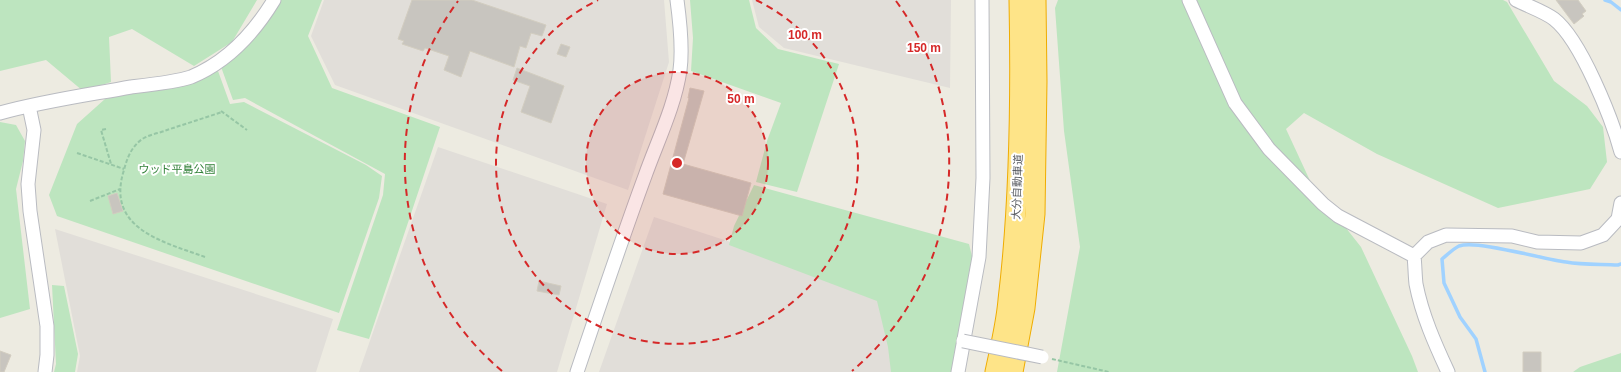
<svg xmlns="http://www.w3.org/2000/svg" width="1621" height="372" viewBox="0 0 1621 372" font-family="Helvetica,'Noto Sans JP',sans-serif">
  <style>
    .industrial { fill: #e1ded9 }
    .green { fill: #bde5bf }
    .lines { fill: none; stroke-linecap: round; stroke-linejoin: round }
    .stream { stroke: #a0d2ff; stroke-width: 3.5 }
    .building { fill: #c8c5bf; stroke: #d2cdc0 }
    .minor-casing { stroke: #b9bbc1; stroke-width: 15 }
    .highway-casing { stroke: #efac00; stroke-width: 21 }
    .path { stroke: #96c6a5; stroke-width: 2; stroke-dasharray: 4 2; stroke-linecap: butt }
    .minor { stroke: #fff; stroke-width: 13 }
    .highway { stroke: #fee488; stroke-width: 19 }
    .minor-bridge-casing { stroke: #b9bbc1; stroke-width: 15; stroke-linecap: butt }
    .minor-bridge { stroke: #fff; stroke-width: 13 }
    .ring { fill: none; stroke: #d62828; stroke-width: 2; stroke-dasharray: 7 5 }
    .labels { text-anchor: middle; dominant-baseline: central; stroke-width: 4; stroke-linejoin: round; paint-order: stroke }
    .park-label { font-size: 11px; fill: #328139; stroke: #fff }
    .street-label { font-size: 11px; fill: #5a5d63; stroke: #fff }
    .centre { fill: #d62828; stroke: #fff; stroke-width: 2 }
    .ring-label { font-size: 12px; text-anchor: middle; font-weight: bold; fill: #d62828; stroke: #fff; stroke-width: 4; stroke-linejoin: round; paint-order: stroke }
  </style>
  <rect width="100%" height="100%" fill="#edebe1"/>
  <path class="industrial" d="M324 0H664L669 62 628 190 335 85 311 36Z
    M752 0H951L950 88 784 48 759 27Z
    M438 147 607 204 557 372H359Z
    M654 217 899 297 919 372H599Z
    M55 229 333 319 316 372H77L80 356Z"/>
  <path class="green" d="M0 0H257L232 42 194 66 132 29 109 37 111 82 83 91 46 60 0 71Z
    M278 0H322L308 36 332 88 440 127 369 339 337 330 383 195 385 174 245 98 233 100 220 64Z
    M690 0H749L756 28 778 49 839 64 797 192 756 182 767 141 781 103 691 71 693 38Z
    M1058 0H1503L1507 2 1554 81 1587 106 1603 127 1607 162 1590 189 1498 208 1377 154 1304 113 1286 129 1312 185 1361 247 1412 356 1418 372H1057L1080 247 1064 131 1055 8Z
    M218 71 230 104 244 102 366 165 382 176 379 198 339 313 57 216 49 195 77 124 105 99Z
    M0 122 16 125 25 141 23 161 16 189 30 309 0 318Z
    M754 185 969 244 972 256 955 372H891L888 347 877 301 729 245 734 226Z
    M52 285 64 286 78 354 75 372H54L56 364Z
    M1621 353V372H1573L1580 367Z"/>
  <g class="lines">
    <path class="stream" d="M1605 0 1611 2 1621 10
      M1485 372 1476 339 1460 317 1444 283 1442 259C1447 255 1453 249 1459 246 1478 240 1542 259 1566 262 1583 265 1601 264 1618 265L1621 264"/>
  </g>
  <path class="building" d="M412 0H472L546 25 542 36 531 33 526 48 520 46 514 67 470 51 461 77 444 70 449 56 425 48 423 51 402 44 404 41 398 39Z
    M1556 0H1578L1586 11 1582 14 1584 16 1574 24Z
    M561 44 570 47 566 57 557 54Z
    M517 68 564 86 551 123 521 112 530 86 513 80Z
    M690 88 704 91 683 164 751 183 742 216 663 194 689 98H688Z
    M117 193 123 211 113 214 108 196Z
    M539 281 561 286 559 295 537 291Z
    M0 351 11 355 4 372H0Z
    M1523 352H1541V372H1523Z"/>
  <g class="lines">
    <defs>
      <path id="minor" d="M1189 0 1235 103 1269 149 1323 204 1338 216 1414 256
        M1516 0C1528 6 1545 12 1554 19 1581 40 1612 119 1621 152
        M29 106 34 130 28 184 30 211 47 326V355L45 372
        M0 113C43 101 87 95 131 87 148 85 176 82 191 77 227 62 254 33 274 0
        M577 372C599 307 621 241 645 176 657 142 675 106 680 70 683 48 680 22 677 0
        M958 372 979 257 983 178 982 0
        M1448 372C1435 344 1422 315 1416 284 1415 275 1415 265 1414 256L1428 242 1446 235 1512 236 1537 242 1581 243 1603 235 1618 219 1621 203"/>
      <path id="highway" d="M995 372C1000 348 1006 324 1008 300 1020 201 1021 100 1019 0
        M1013 372 1025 308 1035 214 1037 81 1036 0"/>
    </defs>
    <use href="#minor" class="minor-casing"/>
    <use href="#highway" class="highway-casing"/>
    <path class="path" d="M221 111 247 130
      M106 129 101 130 111 164
      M77 153 124 169
      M90 201 120 189
      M205 257C164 242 105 229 124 170 127 158 132 145 144 138 151 134 160 133 167 130 185 124 204 118 222 112
      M1052 359 1109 372"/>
    <use href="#minor" class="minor"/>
    <use href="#highway" class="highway"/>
    <defs>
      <path id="minor-bridge" d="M963 341 1042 357"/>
    </defs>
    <use href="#minor-bridge" class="minor-bridge-casing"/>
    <use href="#minor-bridge" class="minor-bridge"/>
  </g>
  <circle cx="677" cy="163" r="91" fill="#d62828" fill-opacity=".12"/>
  <g class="ring">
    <circle cx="677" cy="163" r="91"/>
    <path d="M756 0A181 181 0 1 1 598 0"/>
    <path d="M502 371A272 272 0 0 1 458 1M896 1A272 272 0 0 1 852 371"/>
  </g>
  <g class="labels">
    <g class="park-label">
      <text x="177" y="169">ウッド平島公園</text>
    </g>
    <g class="street-label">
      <text transform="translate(1017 187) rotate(-88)">大分自動車道</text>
    </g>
  </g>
  <circle cx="677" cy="163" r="6" class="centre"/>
  <g class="ring-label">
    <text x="805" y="39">100 m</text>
    <text x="924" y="52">150 m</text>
    <text x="741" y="103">50 m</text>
  </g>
</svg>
